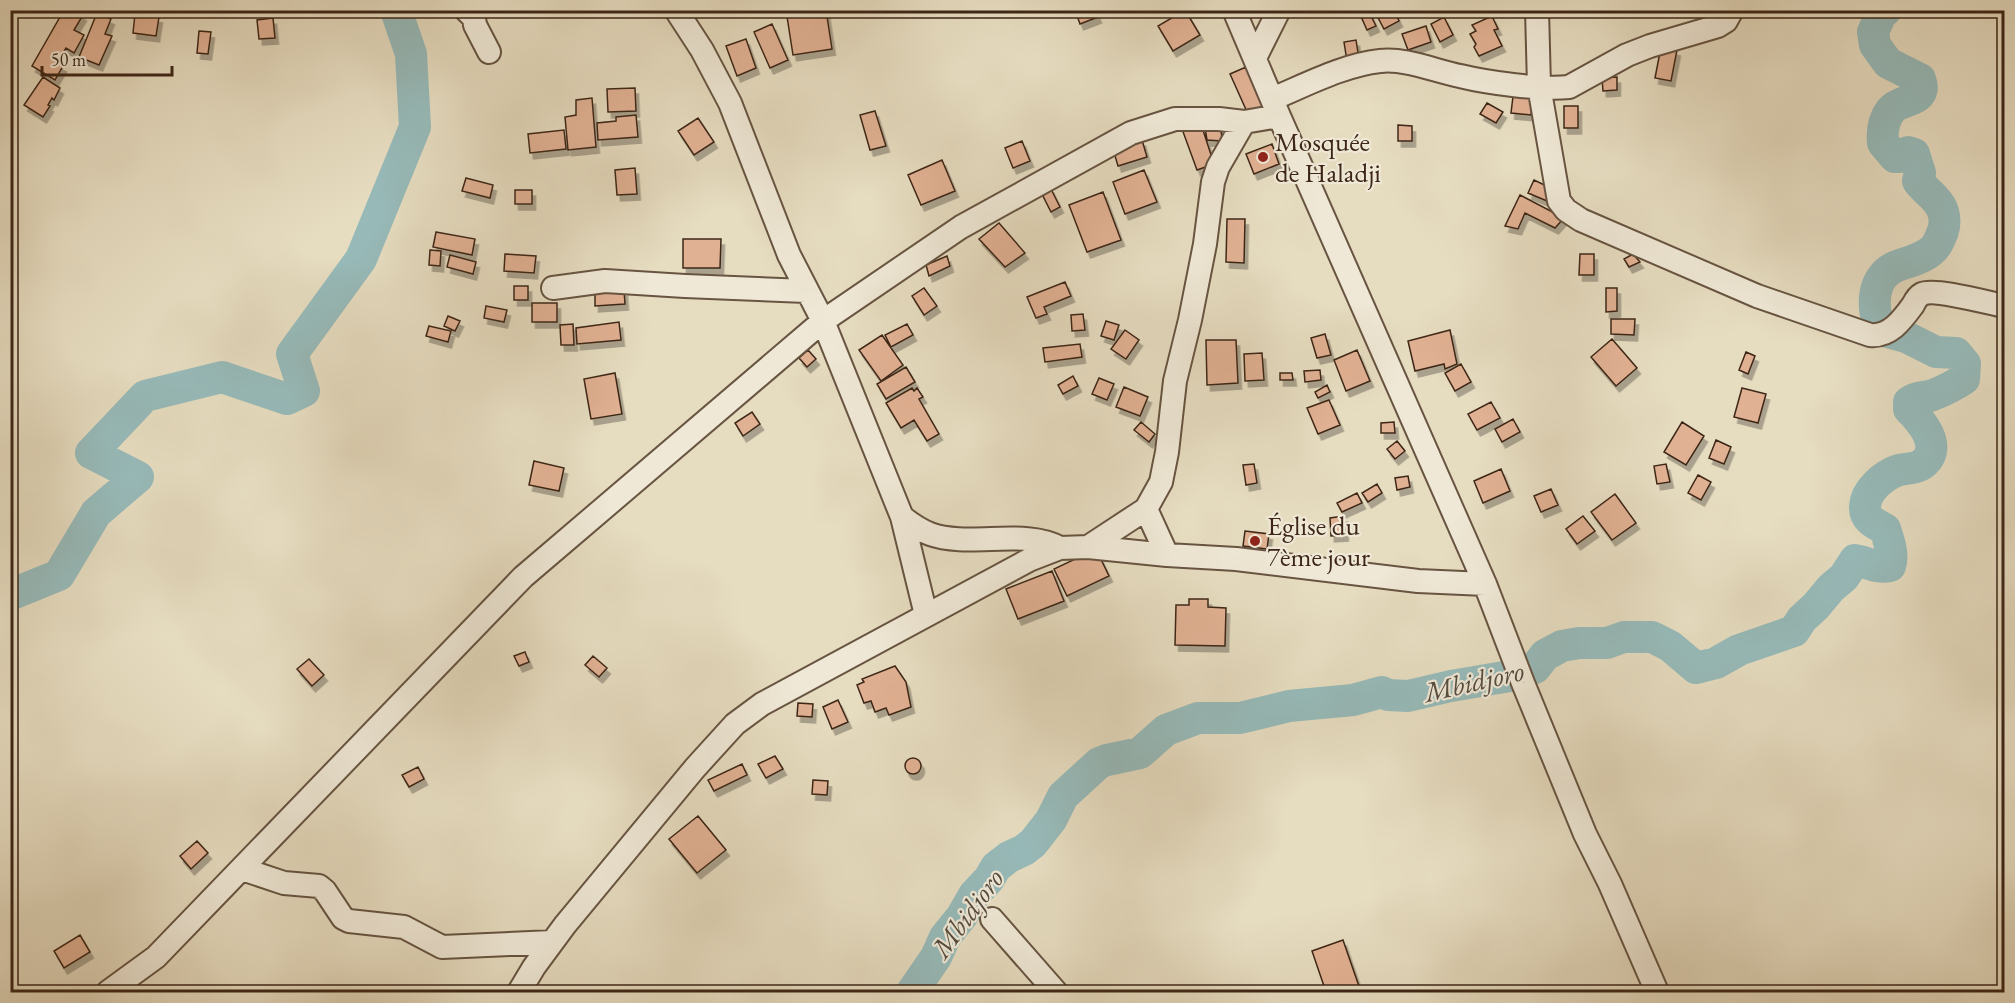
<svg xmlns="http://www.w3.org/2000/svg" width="2015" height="1003" viewBox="0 0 2015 1003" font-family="'EB Garamond',serif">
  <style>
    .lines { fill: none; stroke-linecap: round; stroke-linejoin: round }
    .river { stroke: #97bab9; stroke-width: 32 }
    .building { fill: #e1b193; stroke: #3d2617; stroke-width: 1.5; filter: url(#shadow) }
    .minor-casing { stroke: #675441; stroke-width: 26 }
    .minor { stroke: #efe8d6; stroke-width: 22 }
    .poi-dot { fill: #8f2418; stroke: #efe8d6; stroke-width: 2 }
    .labels { text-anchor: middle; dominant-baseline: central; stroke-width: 4.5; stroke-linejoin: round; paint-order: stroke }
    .poi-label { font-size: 27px; fill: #3d2617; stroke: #efe8d6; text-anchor: start }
    .water-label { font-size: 28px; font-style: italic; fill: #544b40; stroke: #efe8d6 }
  </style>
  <defs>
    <filter id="shadow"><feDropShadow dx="3.5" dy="6" stdDeviation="0" flood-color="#0004"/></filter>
  </defs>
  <rect width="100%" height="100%" fill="#e6dcc0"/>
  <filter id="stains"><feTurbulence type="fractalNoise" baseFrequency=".00333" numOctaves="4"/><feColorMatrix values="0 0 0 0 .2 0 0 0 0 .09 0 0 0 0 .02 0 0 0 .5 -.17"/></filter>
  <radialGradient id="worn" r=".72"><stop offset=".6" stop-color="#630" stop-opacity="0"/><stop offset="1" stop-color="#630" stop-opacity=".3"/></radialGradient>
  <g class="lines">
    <path class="river" d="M10 595 59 575 96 513 138 477 91 453 145 396 222 377 287 399 304 391 292 354 361 259 415 127 411 54 396 10
      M912 992 936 957 945 937 962 916 974 895 989 879 996 867 1009 857 1024 850 1033 843 1051 820 1063 796 1099 763 1107 760 1140 753 1166 730 1198 718H1240L1289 706 1353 700 1382 692 1388 695 1408 696 1451 686 1510 676 1535 668 1545 655 1562 646 1579 643H1607L1624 637H1652L1670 646 1696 668 1716 663 1739 650 1794 631 1802 619 1816 606 1831 588 1844 577 1855 560C1869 562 1875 569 1890 566 1894 555 1889 541 1885 529 1875 524 1864 519 1865 506 1866 490 1884 475 1899 470 1907 468 1918 469 1925 462 1942 445 1921 421 1909 409V402C1917 396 1924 398 1933 395 1943 391 1955 385 1964 379L1965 364 1956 353 1936 352 1906 337 1881 330C1871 308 1871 276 1897 266 1908 262 1922 259 1931 251 1937 247 1940 238 1943 231 1945 225 1945 216 1942 209 1937 197 1925 191 1918 181L1920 173 1914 154 1908 152 1900 157H1895L1883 143C1882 132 1883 120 1891 110 1901 98 1929 103 1920 79L1888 63 1875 45 1873 32 1881 14 1886 10"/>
  </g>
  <path class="building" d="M64 10H75L83 15 74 30 84 35 74 53 66 48 57 63 63 66 55 80 32 66Z
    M786 10H826L832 49 793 55Z
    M1075 10H1095L1098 17 1080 24Z
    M1185 10 1200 35 1173 51 1158 26Z
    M1363 10H1368L1376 26 1367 30 1359 12Z
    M1374 10H1394L1399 21 1384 29Z
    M97 13 111 19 105 34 112 36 99 65 79 57Z
    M135 14 159 17 156 36 133 33Z
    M1492 16 1498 29 1494 30 1502 46 1479 56 1474 47 1476 44 1470 34 1476 31 1472 25Z
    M1444 17 1453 35 1440 42 1431 24Z
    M273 18 275 38 259 39 257 20Z
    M772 24 788 60 770 68 754 32Z
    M1426 26 1431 42 1408 50 1402 34Z
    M199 31 211 32 208 54 197 53Z
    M746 39 756 68 737 76 726 46Z
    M1356 40 1359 59 1347 61 1344 42Z
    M1661 47 1677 50 1671 81 1655 78Z
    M1246 67 1264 108 1248 114 1230 74Z
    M43 77 60 88 54 100 52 98 48 105 50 106 43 117 24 105Z
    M1617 77V90L1603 91 1602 78Z
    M635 88 636 111 608 112 607 89Z
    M1514 88 1534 90 1531 115 1511 113Z
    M592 98 596 147 568 150 565 117 576 115V100Z
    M1487 103 1503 112 1496 123 1480 114Z
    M1564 106H1578V128H1564Z
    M875 111 886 146 870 150 860 115Z
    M636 115 638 137 598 140 597 123 616 121V117Z
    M698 118 714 142 694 155 678 131Z
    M1398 125 1412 126V141H1398Z
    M1202 127 1214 164 1197 170 1182 129Z
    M1205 127 1221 128 1222 141 1207 140Z
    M564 130 566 149 530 153 528 134Z
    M1142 140 1147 157 1118 166 1113 149Z
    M1022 141 1030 161 1013 168 1005 148Z
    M1272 144 1279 164 1254 174 1246 154Z
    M942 160 955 191 921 205 908 175Z
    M635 168 637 194 617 195 615 170Z
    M1144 170 1157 202 1125 214 1113 182Z
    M466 178 493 185 490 198 462 191Z
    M1534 180 1553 189 1547 201 1528 193Z
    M1050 187 1060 207 1051 212 1041 192Z
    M515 190H532V204H515Z
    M1103 192 1121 240 1087 252 1069 205Z
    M1520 195 1564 218 1555 228 1525 213 1518 229 1505 226Z
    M1227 219H1245L1244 263 1226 262Z
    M999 223 1025 253 1005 267 979 239Z
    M436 232 475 239 472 255 433 247Z
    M683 239H721L720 268H683Z
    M430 250 441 251 440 266 429 265Z
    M505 254 536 256 534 273 504 271Z
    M1580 254H1594V275H1579Z
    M1633 254 1640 262 1629 267 1624 259Z
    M450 255 476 262 473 274 447 267Z
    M947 256 950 266 929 276 926 265Z
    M1065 282 1071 296 1044 307 1047 314 1036 318 1027 297Z
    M514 286H528V300H514Z
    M924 288 937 306 924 315 912 296Z
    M1606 288H1617V311L1606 312Z
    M624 290 625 304 595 306V292Z
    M532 303H557V322H532Z
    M486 306 507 310 504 322 484 318Z
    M1083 314 1085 330 1072 331 1071 315Z
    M448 316 460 321 455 331 444 326Z
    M1611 319H1635L1634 335 1611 334Z
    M1106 321 1119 325 1114 340 1101 336Z
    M619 322 621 340 577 344 576 328Z
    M573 324 574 345H561L560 325Z
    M907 324 913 335 891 347 885 335Z
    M429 326 451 331 448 342 426 336Z
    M1125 330 1139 340 1126 359 1111 349Z
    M1450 330 1457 364 1445 369 1444 364 1415 371 1408 341Z
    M1325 334 1331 355 1317 358 1311 338Z
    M882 335 903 365 881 381 859 350Z
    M1612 339 1637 368 1616 386 1591 357Z
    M1206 340H1236L1238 383 1207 385Z
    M1080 344 1082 357 1045 362 1043 348Z
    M808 350 816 359 807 367 799 358Z
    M1357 350 1370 381 1346 391 1334 360Z
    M1746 352 1755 356 1748 374 1739 370Z
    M1262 353 1264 380 1245 381 1244 354Z
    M1461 364 1471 382 1455 391 1445 373Z
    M906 367 915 382 886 399 877 384Z
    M1320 370 1321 380 1305 382 1304 371Z
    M615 373 622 414 591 419 584 379Z
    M1280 373H1292L1293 380H1280Z
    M1073 376 1078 386 1063 394 1058 385Z
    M1099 378 1114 384 1107 400 1092 394Z
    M1327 385 1330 392 1318 398 1315 392Z
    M1124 387 1148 397 1140 416 1116 407Z
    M912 388 914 391 917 388 923 397 919 399 939 434 927 441 914 420 901 428 886 403Z
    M1742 388 1766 394 1758 423 1734 417Z
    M1329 400 1340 425 1318 434 1307 408Z
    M1491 402 1500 418 1477 430 1468 414Z
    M752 412 760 424 743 436 735 423Z
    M1513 419 1520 432 1502 442 1495 429Z
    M1141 422 1155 434 1149 442 1134 430Z
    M1394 422 1395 433H1381V423Z
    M1682 422 1704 436 1686 465 1664 452Z
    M1716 440 1731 447 1724 464 1709 458Z
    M1397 441 1405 451 1395 459 1387 449Z
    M534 461 564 468 559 491 529 485Z
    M1254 464 1257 483 1246 485 1243 465Z
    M1666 464 1670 482 1657 484 1654 466Z
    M1501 469 1510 491 1483 503 1474 481Z
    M1698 475 1711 482 1701 500 1688 493Z
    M1408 476 1410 487 1397 490 1395 478Z
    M1377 484 1382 493 1368 502 1362 493Z
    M1551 489 1558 505 1541 512 1534 496Z
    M1357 493 1362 503 1342 512 1337 503Z
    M1615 494 1636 523 1612 540 1591 512Z
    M1344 516 1345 535 1331 536 1330 518Z
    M1583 516 1595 531 1577 544 1566 529Z
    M1245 531 1269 534 1267 549 1243 546Z
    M1096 549 1109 576 1067 596 1054 569Z
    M1052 571 1064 601 1018 619 1006 589Z
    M1189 599H1208V607L1226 608 1225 646 1175 645 1176 605H1189Z
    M525 652 529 662 519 666 514 656Z
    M593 656 607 668 599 677 585 665Z
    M309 659 324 675 312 686 297 669Z
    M895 666 906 682 911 707 889 715 886 708 875 712 871 701 864 703 857 685 864 682 862 679Z
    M838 700 848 722 832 729 823 707Z
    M798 703 813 704 812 717 797 716Z
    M775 756 783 769 766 778 758 764Z
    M905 766a8 8 0 1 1 16 0a8 8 0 1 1-16 0Z
    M742 764 747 775 714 791 708 780Z
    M418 767 424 779 409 787 402 775Z
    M813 780 828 781 827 795 812 794Z
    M698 816 726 850 697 873 669 839Z
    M197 841 208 853 191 869 180 856Z
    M80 935 90 952 64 968 54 951Z
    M1343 940 1361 992H1326L1312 951Z"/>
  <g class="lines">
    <defs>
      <path id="minor" d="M466 10 474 18 475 25 489 52
        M676 10 702 50 730 103 789 255 823 321 902 517 926 615
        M1234 10 1279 116 1485 584 1523 683 1585 834 1610 884 1657 992
        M1537 10 1539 86 1559 201 1566 210 1581 220 1757 296 1870 335C1890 337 1902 320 1913 305 1915 301 1918 296 1922 294 1934 288 1989 303 2004 306
        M1255 58 1279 10
        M1272 99C1306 85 1343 65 1380 61 1406 58 1435 71 1460 76 1489 83 1541 90 1569 87L1627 55 1650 46 1718 26 1726 21 1732 10
        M553 288 605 281 685 286 806 291
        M1146 509 1167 555
        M902 517C911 524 919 530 930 534 968 548 1026 528 1060 548
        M1088 547 1146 509 1161 482 1167 452 1175 381 1190 320 1205 244 1213 182 1218 167 1244 122
        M242 869 284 883 319 886 325 891 343 918 349 921 404 927 442 947 552 942
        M992 919 1056 992
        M108 992 156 957 523 577 823 321 961 227 1131 133 1175 119H1219L1244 122 1279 116
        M519 992 534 967 565 925 695 768 735 724 762 704 1029 560 1060 548 1088 547 1167 555 1236 559 1418 581 1485 584"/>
    </defs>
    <use href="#minor" class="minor-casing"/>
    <use href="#minor" class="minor"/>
  </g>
  <g class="poi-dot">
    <circle cx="1263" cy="157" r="6"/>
    <circle cx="1255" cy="541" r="6"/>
  </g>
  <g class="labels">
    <g class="poi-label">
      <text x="1275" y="141">Mosquée<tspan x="1275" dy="31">de Haladji</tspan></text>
      <text x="1267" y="525">Église du<tspan x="1267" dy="31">7ème jour</tspan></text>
    </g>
    <g class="water-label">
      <text transform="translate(1474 681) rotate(-13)">Mbidjoro</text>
      <text transform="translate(967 913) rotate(-54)">Mbidjoro</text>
    </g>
  </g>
  <rect width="2015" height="1003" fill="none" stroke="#e6dcc0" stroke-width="36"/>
  <rect x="12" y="12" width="1991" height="979" fill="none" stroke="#3d2617" stroke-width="3"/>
  <rect x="18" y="18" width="1979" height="967" fill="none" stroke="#3d2617" stroke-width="1.5"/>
  <path d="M42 66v9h130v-9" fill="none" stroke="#3d2617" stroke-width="3"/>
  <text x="51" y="66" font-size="18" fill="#3d2617" stroke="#efe8d6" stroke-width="4.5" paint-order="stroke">50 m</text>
  <rect width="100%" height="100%" filter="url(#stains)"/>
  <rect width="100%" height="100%" fill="url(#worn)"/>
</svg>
